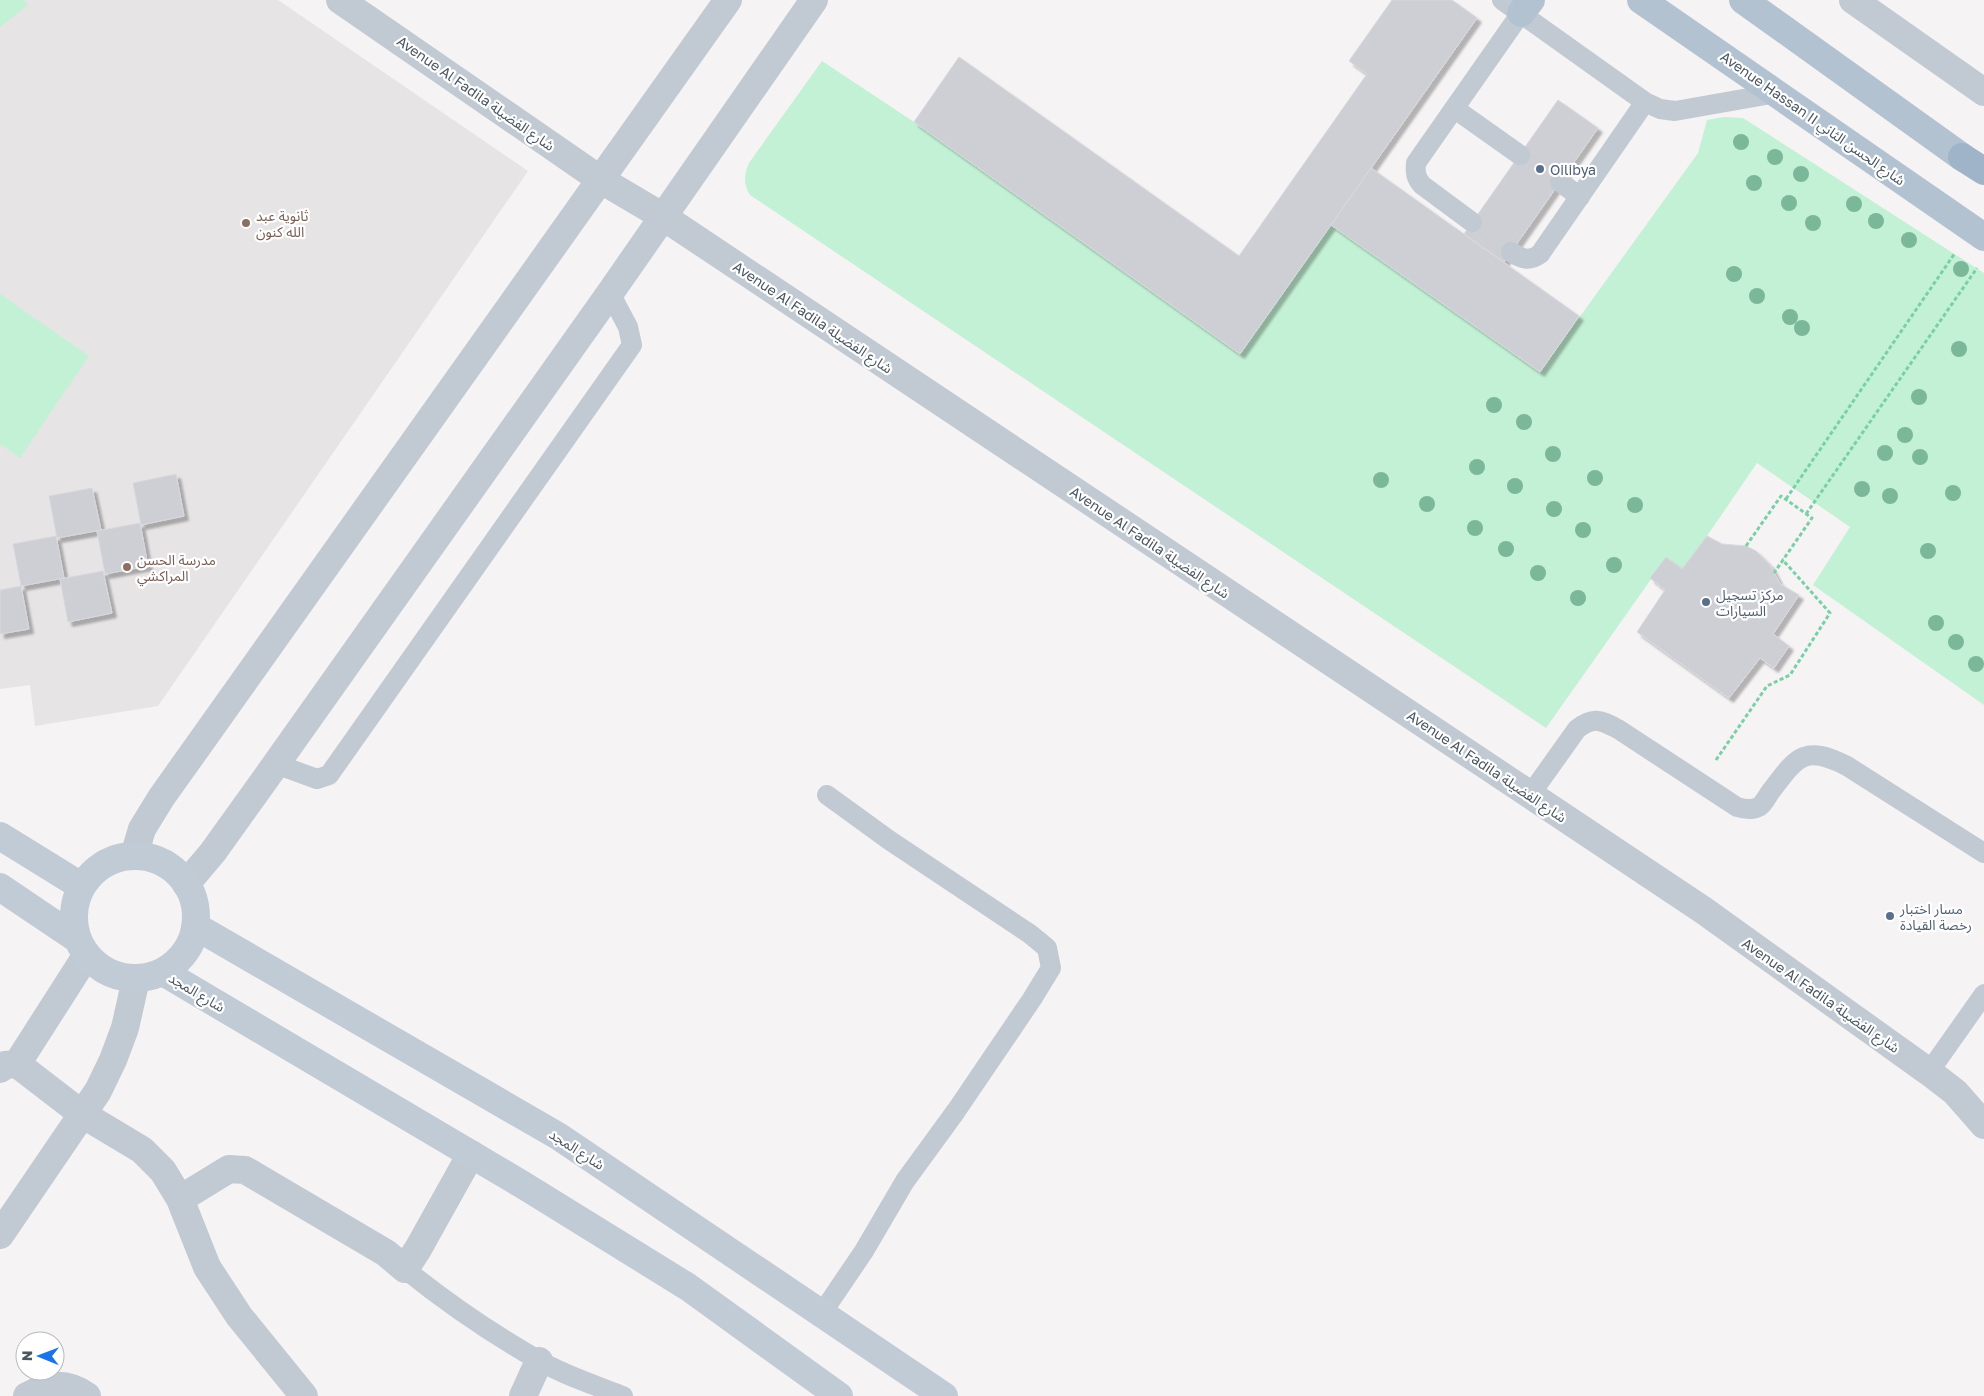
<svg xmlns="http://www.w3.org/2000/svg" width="1984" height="1396" viewBox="0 0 1984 1396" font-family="'Golos Text','Noto Sans Arabic',sans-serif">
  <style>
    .education { fill: #e6e4e5 }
    .green { fill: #c3f1d5 }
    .building { fill: #cdcfd5; stroke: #d7d9de; filter: url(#shadow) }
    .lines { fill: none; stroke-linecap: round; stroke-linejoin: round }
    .path { stroke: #7ad0a6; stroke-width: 3; stroke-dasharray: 4 2.5; stroke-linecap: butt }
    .service { stroke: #c1cad2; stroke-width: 20 }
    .minor { stroke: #c1cad2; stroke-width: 28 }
    .tertiary { stroke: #c1cad2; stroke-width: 28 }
    .secondary { stroke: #c1cbd6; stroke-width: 28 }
    .primary { stroke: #b3c2d1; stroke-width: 28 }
    .trunk { stroke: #9fb4c9; stroke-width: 28 }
    .tree { fill: #7bb799 }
    .service-dot { fill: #5c6f8a; stroke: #fff; stroke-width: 2 }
    .education-dot { fill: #8d6e63; stroke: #fff; stroke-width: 2 }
    .labels { text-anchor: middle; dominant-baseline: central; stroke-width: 4.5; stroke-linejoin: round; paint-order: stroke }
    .street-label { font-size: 14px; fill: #4a5661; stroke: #fff }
    .service-label { font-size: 14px; fill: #4e5e75; stroke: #fff; text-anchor: start }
    .education-label { font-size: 14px; fill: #785e54; stroke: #fff; text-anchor: start }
  </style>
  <defs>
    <filter id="shadow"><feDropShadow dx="4.5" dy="4.5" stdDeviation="1" flood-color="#0004"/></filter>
  </defs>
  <rect width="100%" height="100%" fill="#f5f3f3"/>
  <path class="education" d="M0 0H278L528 171 158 706 35 726 30 685 0 689Z"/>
  <path class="green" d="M0 0H24L28 5 0 27Z
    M822 61 914 122 1240 354 1331 225 1540 372 1698 153 1707 120 1724 117 1743 118 1984 273V705L1813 585 1850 527 1757 463 1707 536 1682 569 1666 558 1546 728 750 195C743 183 744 175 749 163Z
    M0 294 89 356 20 458 0 444Z"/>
  <path class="building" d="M1392 0H1452L1477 18 1240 354 914 122 959 57 1239 256 1367 74 1349 61Z
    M1558 100 1598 128 1504 262 1464 234Z
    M1371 168 1579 316 1540 372 1331 225Z
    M176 474 184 516 141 525 133 483Z
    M92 488 101 530 57 538 49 496Z
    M140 523 148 566 105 574 97 531Z
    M56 536 64 578 21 586 13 544Z
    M1707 536 1722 544 1746 546 1756 551 1770 565 1780 584 1799 595 1773 634 1789 646 1774 668 1760 658 1729 698 1637 632 1665 590 1650 578 1666 557 1682 569Z
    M103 571 112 613 68 622 60 579Z
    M21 586 29 629 0 634V590Z"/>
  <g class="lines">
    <path class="path" d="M1786 499 1955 253
      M1806 514 1977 268
      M1746 546 1781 496 1812 518 1774 573
      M1716 760 1767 686 1790 675 1830 613 1782 559"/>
    <path class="service" d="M1502 0 1645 102 1660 109 1675 111 1777 93
      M1455 109 1520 155
      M1560 182 1580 197
      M1472 222 1422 185C1416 178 1415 173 1416 163L1521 13
      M1511 252C1522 259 1529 262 1540 254L1645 102
      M276 764 317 779 329 775 632 345 628 327 610 293
      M1530 795 1577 729C1594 716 1600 720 1618 729L1737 807C1744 809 1753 811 1760 806 1764 803 1768 795 1771 791 1797 757 1804 744 1847 766L1984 853
      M1929 1072 1984 994
      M405 1269C447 1303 491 1333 538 1360 564 1375 594 1385 623 1396
      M822 1313 864 1251 905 1181 956 1111 1032 999 1051 968 1047 948 1030 934 889 840 827 795"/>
    <path class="minor" d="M1853 0 1984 92
      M17 1064 86 956
      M0 1069 5 1065 17 1064 82 1114 142 1150 163 1171 180 1199 207 1267 239 1316 304 1396
      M180 1199 229 1169 245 1170 386 1253 405 1269 418 1249 471 1154
      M0 1235 98 1091 113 1060 125 1028 136 979
      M27 1396C49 1384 65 1381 87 1396
      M523 1396 539 1361"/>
    <path class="tertiary" d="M340 0 601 180 662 216 1703 910 1929 1072 1955 1092 1984 1125
      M134 856 142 829 161 798 728 0
      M186 884 213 852 276 764 610 293 814 0"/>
    <path class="secondary" d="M0 836 81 886
      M74 917a61 61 0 1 1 122 0a61 61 0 1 1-122 0Z
      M0 887 77 939
      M195 926 558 1136 944 1396
      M163 972 523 1185 688 1287 839 1396"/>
    <path class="primary" d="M1641 0 1984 237
      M1743 0 1962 157
      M1521 13 1531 0"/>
    <path class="trunk" d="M1962 157 1984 171"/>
  </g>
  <g class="tree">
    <circle cx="1741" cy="142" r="8"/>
    <circle cx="1775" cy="157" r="8"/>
    <circle cx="1801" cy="174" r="8"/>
    <circle cx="1754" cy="183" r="8"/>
    <circle cx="1789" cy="203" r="8"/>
    <circle cx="1854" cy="204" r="8"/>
    <circle cx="1876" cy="221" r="8"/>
    <circle cx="1813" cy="223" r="8"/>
    <circle cx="1909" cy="240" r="8"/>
    <circle cx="1961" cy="269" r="8"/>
    <circle cx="1734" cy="274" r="8"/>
    <circle cx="1757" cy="296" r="8"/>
    <circle cx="1790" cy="317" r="8"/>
    <circle cx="1802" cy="328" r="8"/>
    <circle cx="1959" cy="349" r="8"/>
    <circle cx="1919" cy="397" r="8"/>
    <circle cx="1494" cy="405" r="8"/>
    <circle cx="1524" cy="422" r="8"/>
    <circle cx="1905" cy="435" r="8"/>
    <circle cx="1885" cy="453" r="8"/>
    <circle cx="1553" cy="454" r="8"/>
    <circle cx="1920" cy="457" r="8"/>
    <circle cx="1477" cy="467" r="8"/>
    <circle cx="1595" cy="478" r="8"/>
    <circle cx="1381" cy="480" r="8"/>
    <circle cx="1515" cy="486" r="8"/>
    <circle cx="1862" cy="489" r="8"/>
    <circle cx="1953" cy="493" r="8"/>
    <circle cx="1890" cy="496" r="8"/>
    <circle cx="1427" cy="504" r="8"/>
    <circle cx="1635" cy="505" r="8"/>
    <circle cx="1554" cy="509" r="8"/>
    <circle cx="1475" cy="528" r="8"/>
    <circle cx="1583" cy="530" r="8"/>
    <circle cx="1506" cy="549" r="8"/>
    <circle cx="1928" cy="551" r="8"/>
    <circle cx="1614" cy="565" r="8"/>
    <circle cx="1538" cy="573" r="8"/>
    <circle cx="1578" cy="598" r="8"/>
    <circle cx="1936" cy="623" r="8"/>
    <circle cx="1956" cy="642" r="8"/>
    <circle cx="1976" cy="664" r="8"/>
  </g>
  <g class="service-dot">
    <circle cx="1540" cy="169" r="5"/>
    <circle cx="1706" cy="602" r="5"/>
    <circle cx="1890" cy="916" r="5"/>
  </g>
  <g class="education-dot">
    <circle cx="246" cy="223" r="5"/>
    <circle cx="127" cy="567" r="5"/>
  </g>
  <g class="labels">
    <g class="street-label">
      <text transform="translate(476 93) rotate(35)">Avenue Al Fadila شارع الفضيلة</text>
      <text transform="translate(1813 118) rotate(35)">Avenue Hassan II شارع الحسن الثاني</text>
      <text transform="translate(813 317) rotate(34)">Avenue Al Fadila شارع الفضيلة</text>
      <text transform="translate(1150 542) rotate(34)">Avenue Al Fadila شارع الفضيلة</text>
      <text transform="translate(1487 766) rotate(34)">Avenue Al Fadila شارع الفضيلة</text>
      <text transform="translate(197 992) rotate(31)">شارع المجد</text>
      <text transform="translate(1821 995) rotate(35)">Avenue Al Fadila شارع الفضيلة</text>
      <text transform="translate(577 1149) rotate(33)">شارع المجد</text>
    </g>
    <g class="service-label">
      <text x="1550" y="169">Oilibya</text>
      <text x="1716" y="594">مركز تسجيل<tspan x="1716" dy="16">السيارات</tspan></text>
      <text x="1900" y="908">مسار اختبار<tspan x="1900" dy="16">رخصة القيادة</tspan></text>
    </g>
    <g class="education-label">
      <text x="256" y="215">ثانوية عبد<tspan x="256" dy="16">الله كنون</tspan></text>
      <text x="137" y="559">مدرسة الحسن<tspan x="137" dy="16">المراكشي</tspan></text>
    </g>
  </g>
  <g transform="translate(40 1356) rotate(271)"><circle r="24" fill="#ffffff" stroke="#b7bbc0"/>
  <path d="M0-4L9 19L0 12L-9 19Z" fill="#1a73e8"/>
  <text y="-8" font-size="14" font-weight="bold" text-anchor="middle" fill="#4a5661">N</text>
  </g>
</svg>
